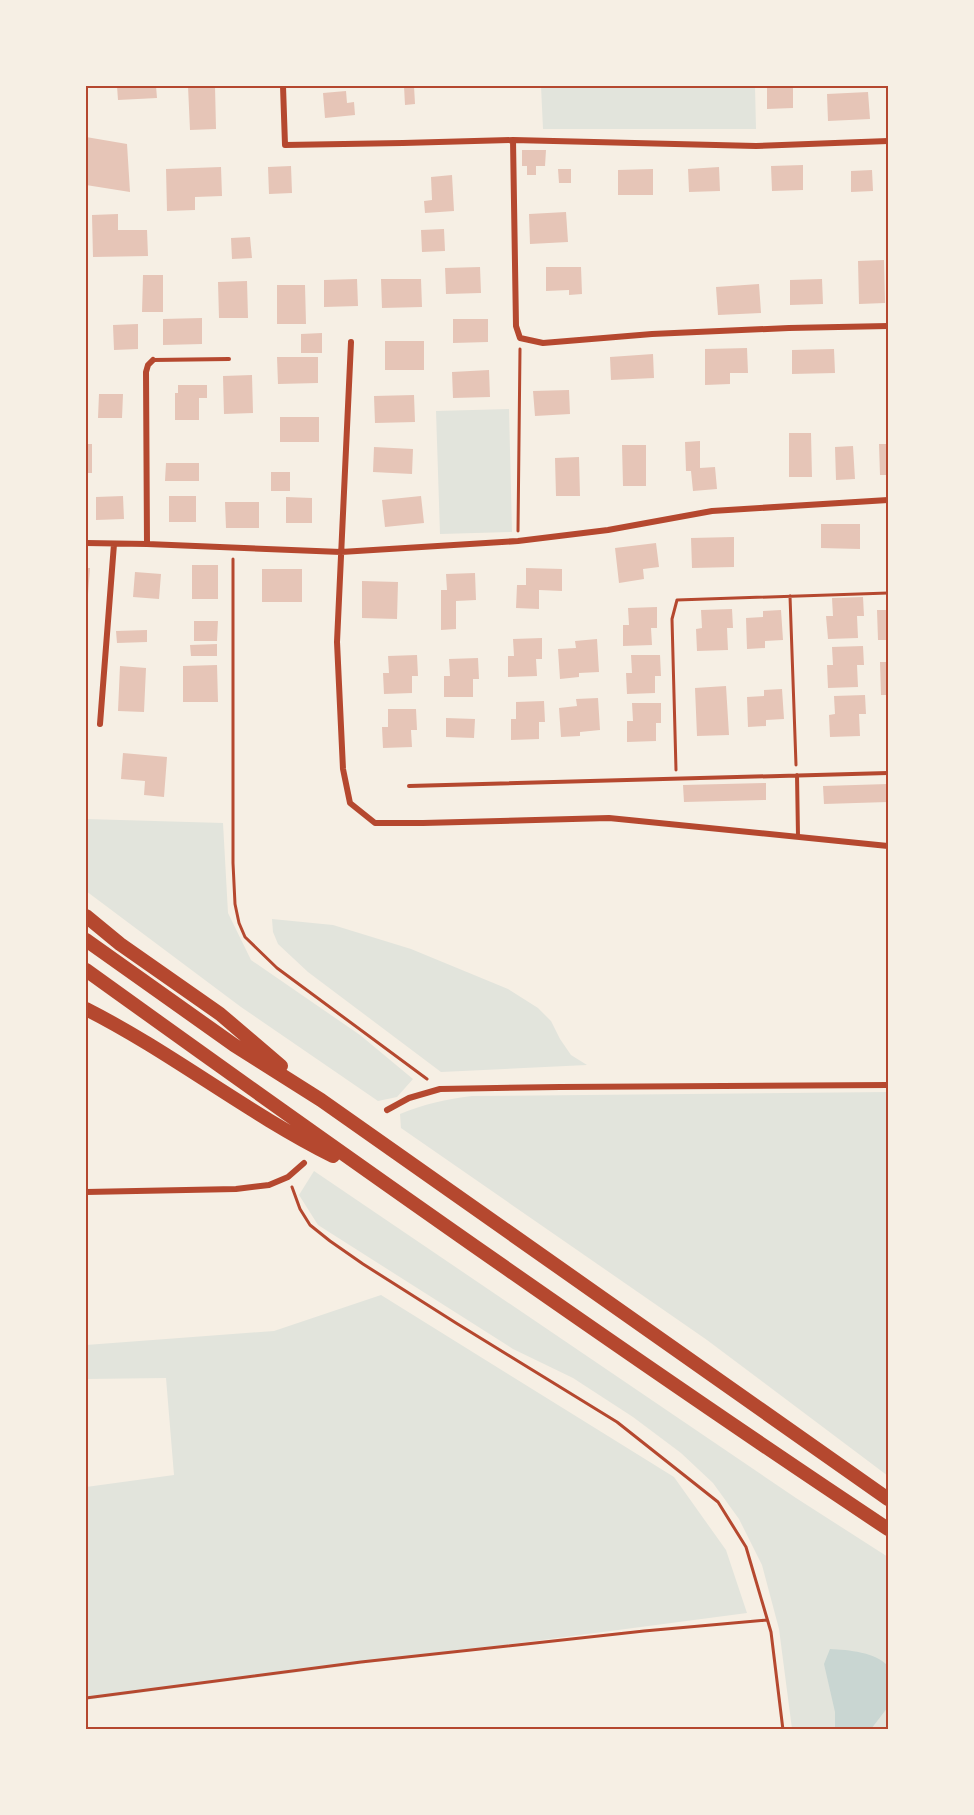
<svg xmlns="http://www.w3.org/2000/svg" width="974" height="1815" viewBox="0 0 974 1815" font-family="'Work Sans',sans-serif">
  <style>
    .green { fill: #e2e4dc }
    .water { fill: #c9d6d2 }
    .building { fill: #e6c5b7 }
    .lines { fill: none; stroke-linecap: round; stroke-linejoin: round }
    .path { stroke: #b5482f; stroke-width: 3 }
    .service { stroke: #b5482f; stroke-width: 4 }
    .minor { stroke: #b5482f; stroke-width: 6 }
    .motorway { stroke: #b5482f; stroke-width: 14 }
    .neatline { fill: none; stroke: #b5482f; stroke-width: 2 }
  </style>
  <rect width="100%" height="100%" fill="#f6efe4"/>
  <path class="green" d="M541 86H755L756 129H543Z
    M509 409 512 532 440 534 436 411Z
    M86 819 223 823 228 913 251 960 360 1035 413 1079 397 1097 378 1101 241 1007 86 891Z
    M272 919 333 925 411 949 508 989 538 1008 551 1021 560 1039 571 1055 587 1065 441 1072 308 972 278 944 273 932Z
    M888 1092V1476L707 1340 401 1128 400 1114C424 1104 446 1099 472 1096Z
    M314 1171 796 1498 888 1557V1729H792L779 1629 762 1565 739 1519 713 1483 681 1453 633 1417 573 1378 513 1349 318 1225 299 1195Z
    M381 1295 674 1477 726 1550 747 1613 86 1700V1487L174 1475 166 1378 86 1379V1345L274 1331Z"/>
  <path class="water" d="M830 1649C849 1650 875 1652 888 1666V1707L871 1729H835V1712L824 1664Z"/>
  <path class="building" d="M117 86H156L157 98 118 100Z
    M188 86H215L216 129 190 130Z
    M404 86H414L415 104 405 105Z
    M767 86H793V108L767 109Z
    M346 91 347 103 354 102 355 115 325 118 323 93Z
    M868 92 870 119 828 121 827 94Z
    M86 137 127 144 130 192 86 185Z
    M522 150H546L545 166H536V175H527V166H522Z
    M803 165V190L772 191 771 166Z
    M291 166 292 193 269 194 268 167Z
    M221 167 222 196 195 197V210L167 211 166 169Z
    M719 167 720 191 689 192 688 169Z
    M558 169H571V183H559Z
    M653 169V195H618V170Z
    M872 170 873 191 851 192V171Z
    M452 175 454 211 425 213 424 201 432 200 431 177Z
    M566 212 568 242 530 244 529 214Z
    M118 214V230H147L148 256 93 257 92 215Z
    M444 229 445 251 422 252 421 230Z
    M250 237 252 258 232 259 231 238Z
    M884 260 885 303 859 304 858 261Z
    M480 267 481 293 446 294 445 268Z
    M546 267H581L582 294 569 295V290L546 291Z
    M143 275H163V312H142Z
    M357 279 358 306 324 307V280Z
    M381 279H421L422 307 382 308Z
    M822 279 823 304 790 305V280Z
    M247 281 248 318H219L218 282Z
    M759 284 761 313 718 315 716 287Z
    M277 285H305L306 324H277Z
    M202 318V344L163 345V319Z
    M453 319H488V342L453 343Z
    M138 324V349L114 350 113 325Z
    M322 333V353H301V334Z
    M385 341H424V370H385Z
    M747 348 748 373H730V384L705 385V349Z
    M834 349 835 373 792 374V350Z
    M653 354 654 378 611 380 610 357Z
    M277 357H318V383L278 384Z
    M489 370 490 397 453 398 452 372Z
    M252 375 253 413 224 414 223 376Z
    M178 385H207V398H199V420H175V393H178Z
    M569 390 570 414 535 416 533 391Z
    M99 394H123L122 418H98Z
    M414 395 415 422 375 423 374 396Z
    M280 417H319V442H280Z
    M789 433H811L812 477H789Z
    M700 441V468L715 467 717 489 693 491 691 471H686L685 442Z
    M86 444H92V473H86Z
    M879 444H888V475H880Z
    M622 445H646V486H623Z
    M853 446 855 479 836 480 835 447Z
    M374 447 413 449 412 474 373 472Z
    M579 457 580 496H556L555 458Z
    M166 463H199V481H165Z
    M271 472H290V491H271Z
    M123 496 124 519 96 520V497Z
    M169 496H196V522H169Z
    M421 496 424 523 385 527 382 500Z
    M286 497 312 498V523H286Z
    M225 502H259V528H226Z
    M821 524H860V549L821 548Z
    M734 537V567L692 568 691 538Z
    M656 543 659 567 643 569 644 579 619 583 615 548Z
    M192 565H218V599H192Z
    M86 568H90L87 607H86Z
    M526 568 562 569V591L539 590V609L516 608 517 585H526Z
    M262 569H302V602H262Z
    M135 572 161 574 159 599 133 597Z
    M475 573 476 600 456 601V629L441 630V590H447L446 574Z
    M362 581 398 582 397 619 362 618Z
    M863 597 864 616H857L858 638 828 639 826 616H833L832 598Z
    M657 607V628H651L652 645 623 646V625H629L628 608Z
    M732 609 733 628H727L728 650 697 651 696 629 702 628 701 610Z
    M781 610 783 640 765 641V648L747 649 746 618 763 617V611Z
    M877 610H888V640H878Z
    M194 621H218L217 641H194Z
    M147 630V642L117 643 116 631Z
    M542 638V659H536L537 676 508 677V656H514L513 639Z
    M597 639 599 672 579 673V677L560 679 558 649 576 648 575 641Z
    M217 644V656H191L190 645Z
    M863 646 864 665H857L858 687 828 688 827 665H833L832 647Z
    M417 655 418 676H412V693L384 694 383 673H389L388 656Z
    M631 655H660L661 676H655V693L627 694 626 673H632Z
    M478 658 479 679H473V697H444V676H450L449 659Z
    M880 662H888V695H881Z
    M217 665 218 702H183V666Z
    M120 666 146 668 144 712 118 711Z
    M726 686 729 735 697 736 695 688Z
    M782 689 784 719 766 720V726L748 727 747 697 764 696V690Z
    M865 695 866 714H859L860 736 830 737 829 715 835 714 834 696Z
    M598 698 600 730 580 732V736L561 737 559 708 577 706 576 699Z
    M544 701 545 722H539V739L511 740V719H516V702Z
    M632 703H661V723H656V741L627 742V721H633Z
    M388 709H416L417 730H411L412 747 383 748 382 727H388Z
    M446 718 475 719 474 738 446 737Z
    M123 753 167 757 164 797 144 795 145 781 121 779Z
    M766 783V800L684 802 683 785Z
    M888 784V802L824 804 823 786Z"/>
  <g class="lines">
    <path class="path" d="M518 531 520 349
      M233 559V863L235 904 239 923 245 937 277 968 427 1079
      M790 596 796 765
      M676 770 672 619 677 600 888 593
      M292 1187 300 1209 310 1225 330 1241 363 1264 456 1323 617 1422 718 1502 746 1547 771 1632 783 1730
      M86 1698 361 1662 644 1631 767 1620"/>
    <path class="service" d="M153 360 229 359
      M797 775 798 836
      M409 786 888 773"/>
    <path class="minor" d="M283 86 285 145 403 143 513 140 756 146 888 141
      M513 140 516 326 520 338 543 343 652 334 789 328 888 326
      M351 342 337 642 343 769 350 803 375 823H423L609 818 888 846
      M86 543 147 544 341 552 518 541 608 530 712 511 888 500
      M147 544 146 372 148 365 153 360
      M100 724 114 544
      M387 1110 409 1098 440 1089 560 1087 888 1085
      M86 1192 236 1189 269 1185 288 1177 304 1163"/>
    <path class="motorway" d="M86 916 120 944 220 1014 281 1066
      M86 940 234 1045 321 1100 888 1499
      M86 970C350 1160 617 1349 888 1529
      M86 1009C171 1052 247 1113 333 1156"/>
  </g>
  <rect width="974" height="1815" fill="none" stroke="#f6efe4" stroke-width="174"/>
  <rect x="87" y="87" width="800" height="1641" class="neatline"/>
</svg>
